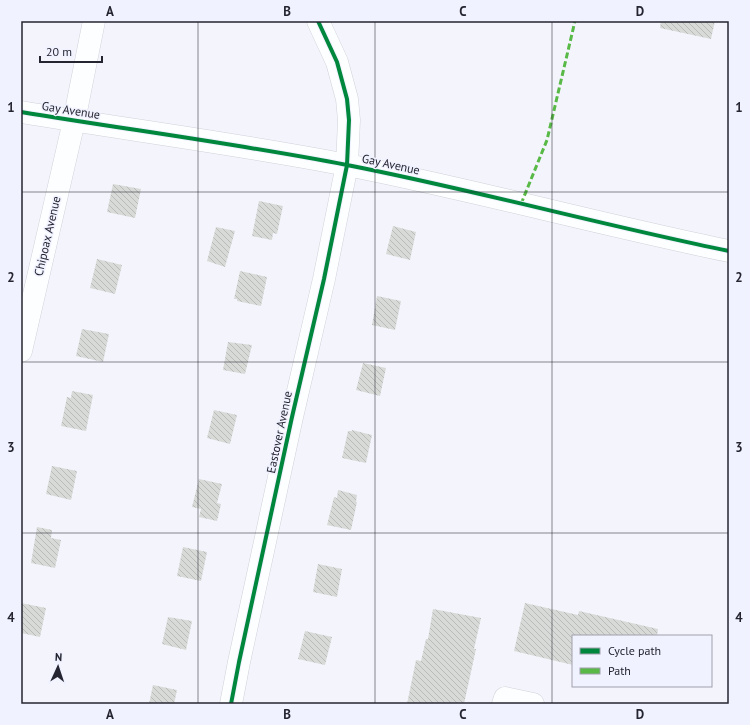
<svg xmlns="http://www.w3.org/2000/svg" width="750" height="725" viewBox="0 0 750 725" font-family="'PT Sans',sans-serif">
  <style>
    .building { fill: url(#building-back-hatch) }
    .lines { fill: none; stroke-linecap: round; stroke-linejoin: round }
    .street-casing { stroke: #d0d1da; stroke-width: 23 }
    .secondary-casing { stroke: #d0d1da; stroke-width: 23 }
    .street { stroke: #fdfeff; stroke-width: 22 }
    .secondary { stroke: #fdfeff; stroke-width: 22 }
    .quiet { stroke: #58b947; stroke-width: 3; stroke-dasharray: 6 3; stroke-linecap: butt }
    .cycleway-casing { stroke: #f1f2ff; stroke-width: 6 }
    .cycleway { stroke: #00873e; stroke-width: 4 }
    .grid { fill: none; stroke: #242530; stroke-width: 1; stroke-opacity: 0.55 }
    .labels { text-anchor: middle; dominant-baseline: central; stroke-width: 3; stroke-linejoin: round; paint-order: stroke }
    .street-label { font-size: 12px; fill: #242530; stroke: #f1f2ff }
    .neatline { fill: none; stroke: #242530; stroke-width: 1.5 }
    .grid-label { font-size: 13px; text-anchor: middle; font-weight: bold; fill: #242530 }
  </style>
  <defs>
    <pattern id="building-back-hatch" width="6" height="6" patternUnits="userSpaceOnUse"><rect width="6" height="6" fill="#d7dad7"/><path d="M-1 5l2 2M0 0l6 6M5-1l2 2" fill="none" stroke="#b8bbb9"/></pattern>
  </defs>
  <rect width="100%" height="100%" fill="#f4f5fc"/>
  <path class="building" d="M661 21H715L711 39 660 28Z
    M113 184 141 189 135 218 107 212Z
    M259 201 283 206 277 234 273 233 272 240 252 236Z
    M393 226 416 232 410 260 386 254Z
    M216 227 235 231 225 267 207 261Z
    M97 259 122 265 115 294 90 288Z
    M240 271 267 277 261 306 237 301V299H234Z
    M377 296 401 301 395 330 372 325Z
    M82 329 109 334 103 362 76 356Z
    M228 342 252 345 245 374 223 370Z
    M363 363 386 368 380 396 356 390Z
    M72 391 93 395 86 431 61 426 67 397 71 398Z
    M214 410 237 415 230 444 207 438Z
    M352 430 372 435 366 463 342 458 348 431H352Z
    M52 466 77 471 71 500 46 494Z
    M199 479 222 484 217 503 221 504 217 521 199 517 201 509 192 507Z
    M338 490 357 495 356 502H357L351 530 327 525 334 497 337 498Z
    M37 527 52 530 51 538 61 540 55 568 31 563Z
    M183 547 207 552 201 581 177 576Z
    M318 564 342 569 337 597 313 592Z
    M21 603 46 608 40 637 21 633Z
    M525 603 578 615 579 611 658 629 657 636H573V665L514 651Z
    M433 609 481 618 474 649H476L464 704H407L416 660 421 661 426 639H428Z
    M168 617 192 621 186 650 162 644Z
    M305 631 332 637 325 665 298 659Z
    M153 685 177 690 174 704H149Z"/>
  <g class="lines">
    <defs>
      <path id="street" d="M21 351 74 121 94 21
        M231 704 239 662 292 417 324 279 347 165 349 120 347 99 337 62 318 21
        M503 704 505 698 533 704"/>
      <path id="secondary" d="M21 112C130 130 239 144 347 165 475 190 601 225 729 251"/>
    </defs>
    <use href="#street" class="street-casing"/>
    <use href="#secondary" class="secondary-casing"/>
    <use href="#street" class="street"/>
    <use href="#secondary" class="secondary"/>
    <path class="quiet" d="M521 204 547 140 575 21"/>
    <defs>
      <path id="cycleway" d="M21 112C130 130 239 144 347 165 475 190 601 225 729 251
        M231 704 239 662 292 417 324 279 347 165 349 120 347 99 337 62 318 21"/>
    </defs>
    <use href="#cycleway" class="cycleway-casing"/>
    <use href="#cycleway" class="cycleway"/>
  </g>
  <path class="grid" d="M198 21V704M375 21V704M552 21V704M21 192H729M21 362H729M21 533H729"/>
  <g class="labels">
    <g class="street-label">
      <text transform="translate(71 110) rotate(9)">Gay Avenue</text>
      <text transform="translate(391 164) rotate(12)">Gay Avenue</text>
      <text transform="translate(47 236) rotate(-77)">Chipoax Avenue</text>
      <text transform="translate(279 432) rotate(-78)">Eastover Avenue</text>
    </g>
  </g>
  <rect width="750" height="725" fill="none" stroke="#f1f2ff" stroke-width="44"/>
  <rect x="572" y="635" width="140" height="52" fill="#f1f2ff" stroke="#9fa0ac"/>
  <rect x="580" y="648" width="20" height="6" fill="#00873e" stroke="#9fa0ac"/>
  <text x="608" y="655" font-size="12" fill="#242530">Cycle path</text>
  <rect x="580" y="668" width="20" height="6" fill="#58b947" stroke="#9fa0ac"/>
  <text x="608" y="675" font-size="12" fill="#242530">Path</text>
  <g transform="translate(58 667) rotate(3)" stroke="#f1f2ff" stroke-width="3" paint-order="stroke">
  <path d="M0-3L7 15L0 10L-7 15Z" fill="#242530"/>
  <text y="-6" font-size="11" font-weight="bold" text-anchor="middle" fill="#242530">N</text>
  </g>
  <path d="M40 56v6h62v-6" fill="none" stroke="#242530" stroke-width="2"/>
  <text x="46" y="56" font-size="12" fill="#242530" stroke="#f1f2ff" stroke-width="3" paint-order="stroke">20 m</text>
  <rect x="22" y="22" width="706" height="681" class="neatline"/>
  <g class="grid-label">
    <text x="110" y="16">A</text>
    <text x="287" y="16">B</text>
    <text x="463" y="16">C</text>
    <text x="640" y="16">D</text>
    <text x="11" y="112">1</text>
    <text x="739" y="112">1</text>
    <text x="11" y="282">2</text>
    <text x="739" y="282">2</text>
    <text x="11" y="452">3</text>
    <text x="739" y="452">3</text>
    <text x="11" y="622">4</text>
    <text x="739" y="622">4</text>
    <text x="110" y="719">A</text>
    <text x="287" y="719">B</text>
    <text x="463" y="719">C</text>
    <text x="640" y="719">D</text>
  </g>
</svg>
